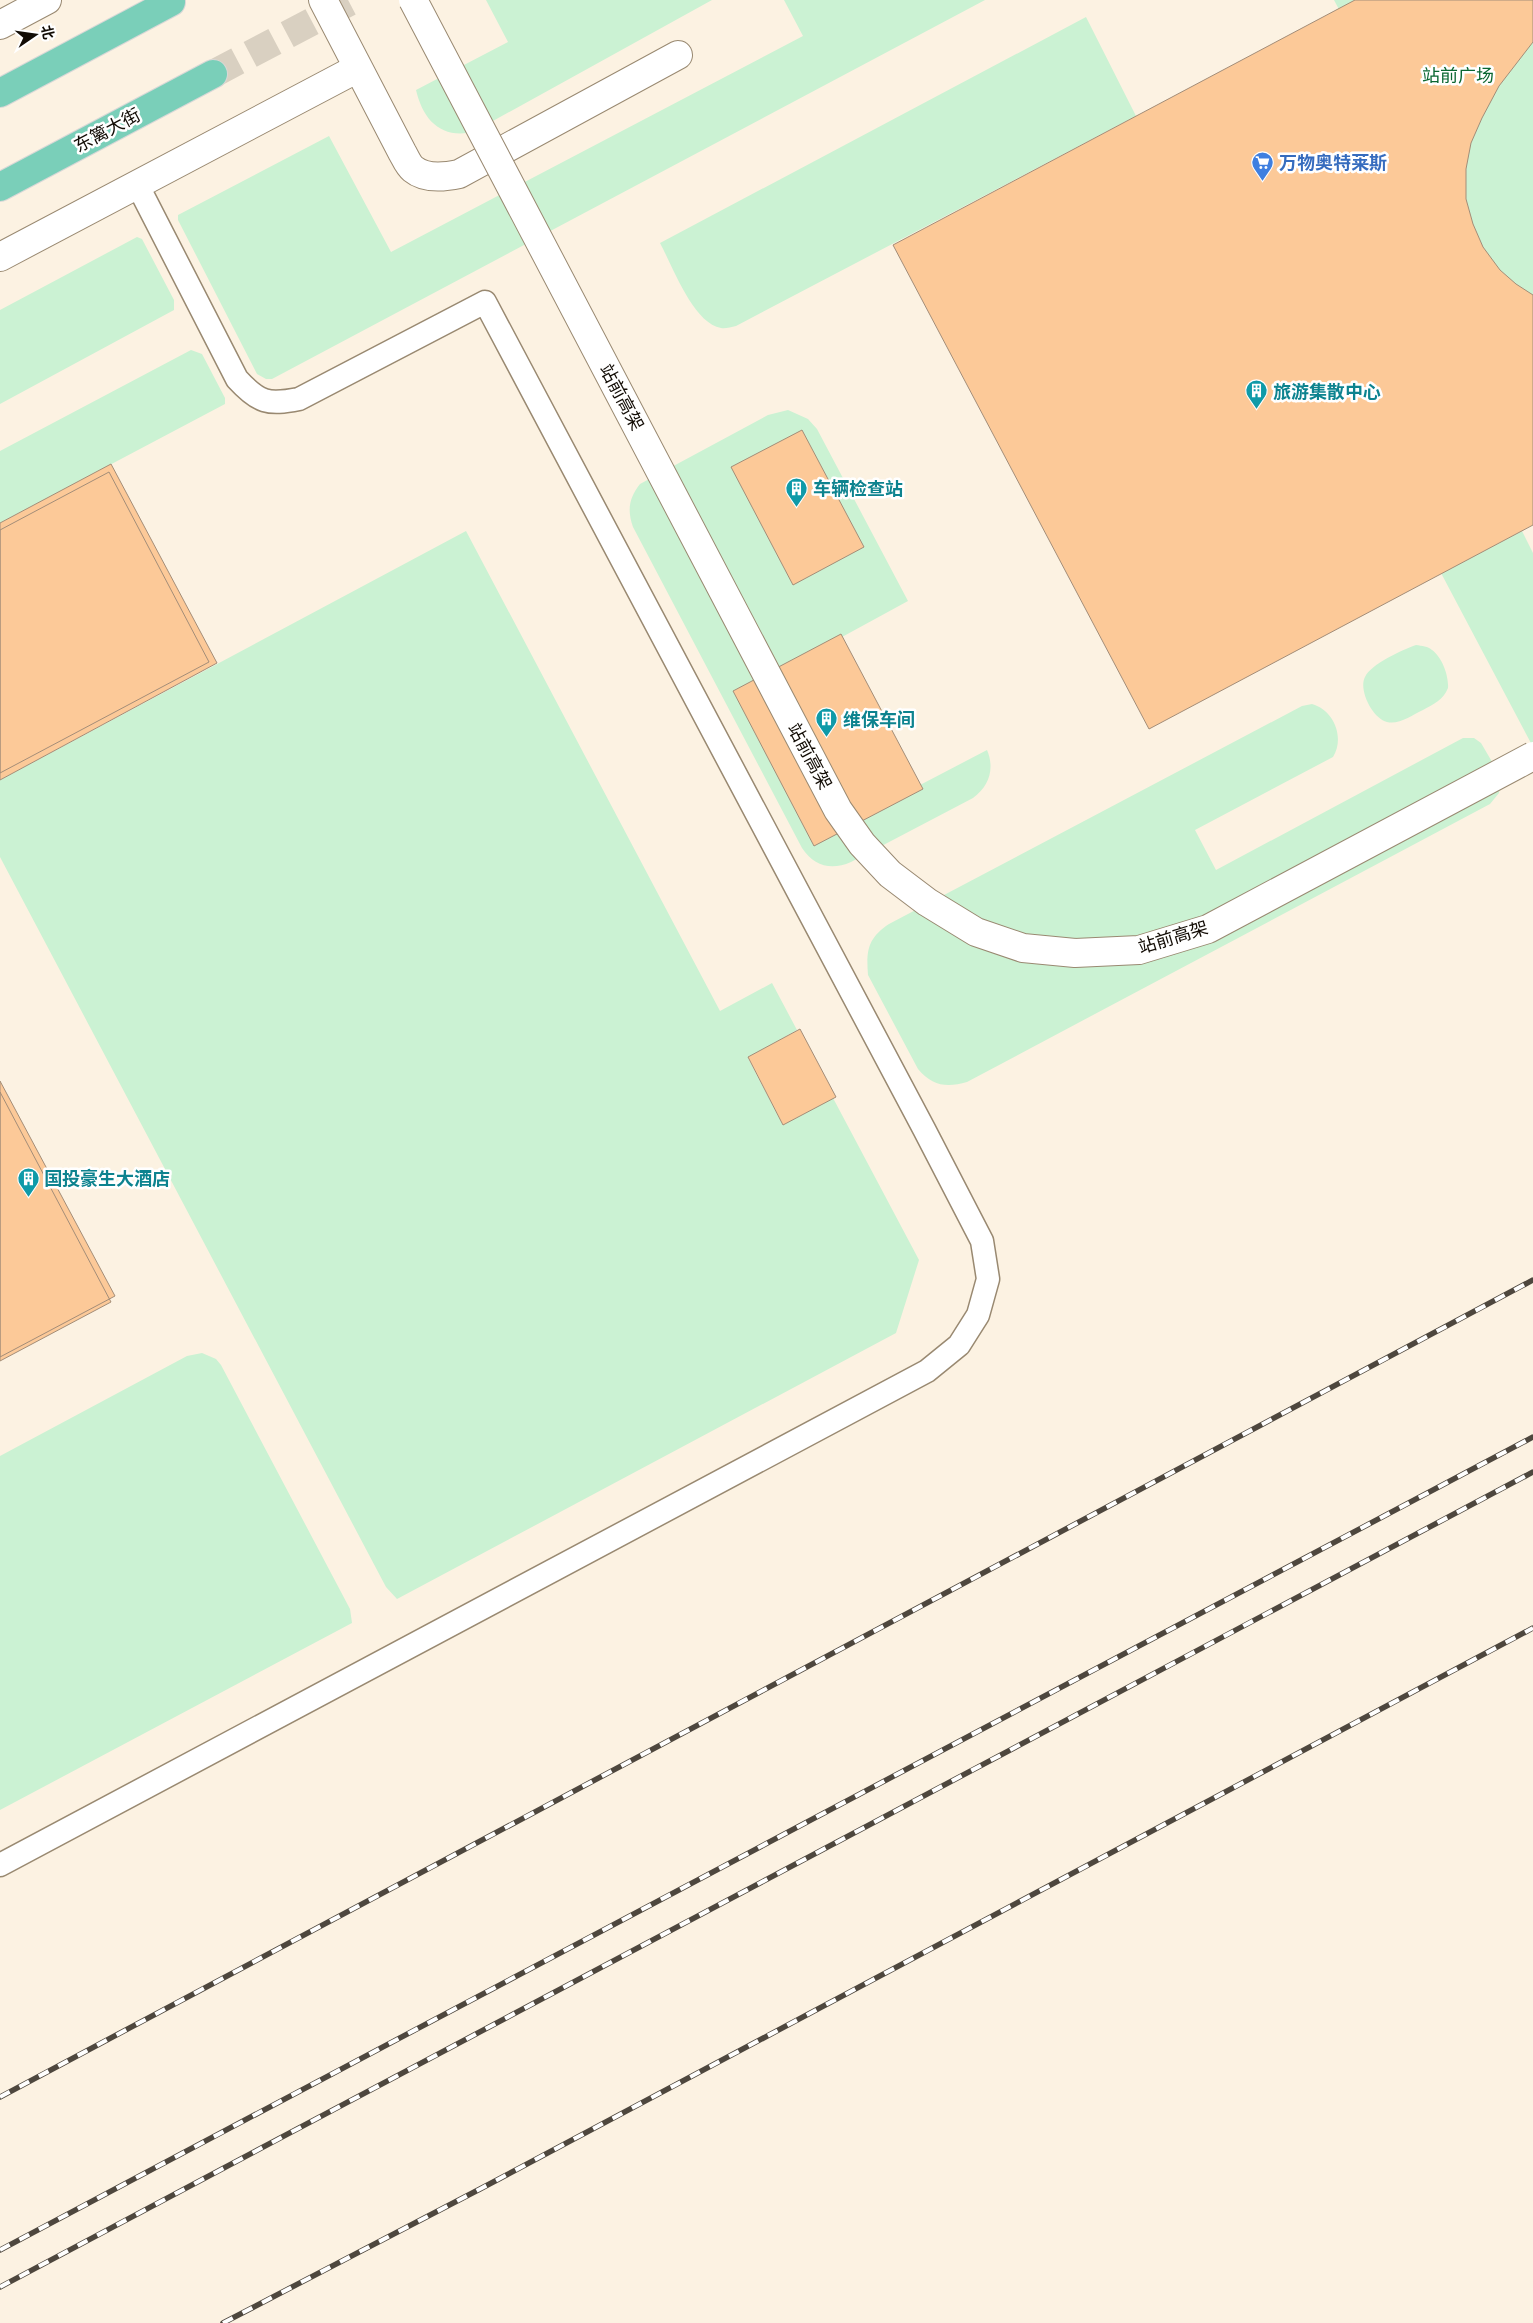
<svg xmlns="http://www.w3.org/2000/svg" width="1533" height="2323" viewBox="0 0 1533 2323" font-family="'Space Grotesk','Noto Sans SC',sans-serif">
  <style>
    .green { fill: #cbf2d3 }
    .building { fill: #fcc998; stroke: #a38d78 }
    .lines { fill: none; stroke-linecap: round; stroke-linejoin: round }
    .primary-tunnel { stroke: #d9d0c1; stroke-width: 28; stroke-dasharray: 28 14; stroke-linecap: butt }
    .lane-casing { stroke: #998971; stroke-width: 25 }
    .secondary-casing { stroke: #998971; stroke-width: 30 }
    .primary-casing { stroke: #d9d8d7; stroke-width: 30 }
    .lane { stroke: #fff; stroke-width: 22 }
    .secondary { stroke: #fff; stroke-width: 28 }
    .primary { stroke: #7acfb9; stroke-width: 28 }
    .rail-casing { stroke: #4e473e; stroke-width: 5.5 }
    .rail { stroke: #fff; stroke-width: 4; stroke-dasharray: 11; stroke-linecap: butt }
    .secondary-bridge-casing { stroke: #998971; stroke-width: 30; stroke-linecap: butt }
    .secondary-bridge { stroke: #fff; stroke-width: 28 }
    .labels { text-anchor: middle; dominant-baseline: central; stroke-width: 5; stroke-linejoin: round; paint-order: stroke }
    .park-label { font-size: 18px; fill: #0b6732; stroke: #fff }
    .street-label { font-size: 18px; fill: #120c05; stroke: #fff }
    .shop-label { font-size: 18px; font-weight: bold; fill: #366cbe; stroke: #fff; text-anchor: start }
    .culture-label { font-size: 18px; font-weight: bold; fill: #0d838f; stroke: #fff; text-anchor: start }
  </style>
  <rect width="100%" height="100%" fill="#fcf2e2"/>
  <path class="green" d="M486 0H712L473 132C441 139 423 120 416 90L508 42Z
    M784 0H985L272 379H266L257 374 178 220V215L329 136 391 252 803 36Z
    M1334 0H1533V375Z
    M1086 17 1136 116 736 326C731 327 725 329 721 328 693 323 673 267 660 243Z
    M137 237 142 239 174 300V310L0 404V310Z
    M191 350 202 354 225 398V404L0 523V451Z
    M788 410 808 419 817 429 908 601 842 637 920 785 987 750C995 769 989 786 973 798L851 862C831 871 814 866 802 848L633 527C627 510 629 498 640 484L768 415Z
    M466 531 720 1011 772 983 797 1030 748 1058 783 1125 833 1098 919 1260 896 1333 397 1599 386 1587 0 857V780Z
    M1522 531 1533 553V747L1441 573Z
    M1416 645C1422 646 1428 646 1432 650 1442 657 1449 676 1448 688 1443 700 1434 704 1423 710 1412 715 1399 725 1387 722 1373 719 1358 690 1365 677 1371 664 1402 650 1416 645Z
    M1312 704C1334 710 1345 738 1333 757L1195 830 1216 870 1463 738H1474L1481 743 1501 777 1499 793 1490 804 967 1082C947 1088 932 1086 918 1069L868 975C866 950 868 938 889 924L1302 706Z
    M202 1353 216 1359 221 1365 350 1609 352 1623 0 1810V1456L187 1356Z"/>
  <path class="building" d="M1355 0H1533V42L1499 86 1482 118 1471 143 1466 169V199L1473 224 1483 247 1500 270 1516 284 1533 295V525L1149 729 893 245Z
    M802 430 864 547 793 585 731 467Z
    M111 464 217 663 0 780V523Z
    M109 472 209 662 0 773V530Z
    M841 634 923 789 814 846 733 691Z
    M800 1029 836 1097 783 1125 748 1057Z
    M0 1081 115 1296 0 1357Z
    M0 1092 111 1302 0 1361Z"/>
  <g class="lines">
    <path class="primary-tunnel" d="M213 74 353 0"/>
    <defs>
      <path id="lane" d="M0 1865 927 1371 959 1345 978 1315 988 1279 982 1241 924 1129 485 302 299 399C268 405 259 403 237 379L137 184"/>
      <path id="secondary" d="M323 0 402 152C405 157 408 165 413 169 425 179 445 177 459 174L678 55
        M0 25 47 0
        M0 257 358 68"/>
      <path id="primary" d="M0 93 171 2
        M0 187 213 74"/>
    </defs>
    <use href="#lane" class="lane-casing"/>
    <use href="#secondary" class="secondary-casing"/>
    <use href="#primary" class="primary-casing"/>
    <use href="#lane" class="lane"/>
    <use href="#secondary" class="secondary"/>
    <use href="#primary" class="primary"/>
    <defs>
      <path id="rail" d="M0 2097 1533 1280
        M0 2250 1533 1437
        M0 2287 1533 1472
        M223 2323 480 2189 1533 1628"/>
    </defs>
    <use href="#rail" class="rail-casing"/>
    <use href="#rail" class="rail"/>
    <defs>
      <path id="secondary-bridge" d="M413 0 838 810 862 844 890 874 927 902 976 932 1023 948 1075 953 1139 950 1208 929 1533 756"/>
    </defs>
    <use href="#secondary-bridge" class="secondary-bridge-casing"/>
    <use href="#secondary-bridge" class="secondary-bridge"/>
  </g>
  <defs>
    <symbol id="supermarket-pin" viewBox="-11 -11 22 30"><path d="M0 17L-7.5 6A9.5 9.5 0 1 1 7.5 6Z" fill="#3f7fe0" stroke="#fff"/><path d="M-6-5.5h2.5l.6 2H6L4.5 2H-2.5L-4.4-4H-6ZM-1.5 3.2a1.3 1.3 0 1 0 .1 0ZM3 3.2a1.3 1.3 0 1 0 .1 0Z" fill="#fff"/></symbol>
    <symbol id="building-pin" viewBox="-11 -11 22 30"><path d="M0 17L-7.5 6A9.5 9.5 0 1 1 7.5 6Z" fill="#0f9aa8" stroke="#fff"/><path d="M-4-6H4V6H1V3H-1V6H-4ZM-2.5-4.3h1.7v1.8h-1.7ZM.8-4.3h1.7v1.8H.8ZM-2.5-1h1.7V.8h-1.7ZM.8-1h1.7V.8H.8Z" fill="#fff"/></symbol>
  </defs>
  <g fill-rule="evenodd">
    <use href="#supermarket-pin" x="1250" y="150" width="25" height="34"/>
    <use href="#building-pin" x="1244" y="378" width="25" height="34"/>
    <use href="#building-pin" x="784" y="476" width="25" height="34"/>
    <use href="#building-pin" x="814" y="706" width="25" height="34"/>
    <use href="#building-pin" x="16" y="1166" width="25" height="34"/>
  </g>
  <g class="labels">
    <g class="park-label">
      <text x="1458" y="75">站前广场</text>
    </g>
    <g class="street-label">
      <text transform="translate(107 130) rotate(-28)">东篱大街</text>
      <text transform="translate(622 397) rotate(62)">站前高架</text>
      <text transform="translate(810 756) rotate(62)">站前高架</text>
      <text transform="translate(1173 937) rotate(-17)">站前高架</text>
    </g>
    <g class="shop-label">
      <text x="1279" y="162">万物奥特莱斯</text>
    </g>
    <g class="culture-label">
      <text x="1273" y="391">旅游集散中心</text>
      <text x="813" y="488">车辆检查站</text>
      <text x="843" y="719">维保车间</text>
      <text x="44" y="1178">国投豪生大酒店</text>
    </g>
  </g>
  <g transform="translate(35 35) rotate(77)" stroke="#ffffff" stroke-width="4" paint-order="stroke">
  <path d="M0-4L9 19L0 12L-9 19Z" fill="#120c05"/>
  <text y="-8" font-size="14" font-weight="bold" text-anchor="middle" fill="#120c05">北</text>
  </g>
</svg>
